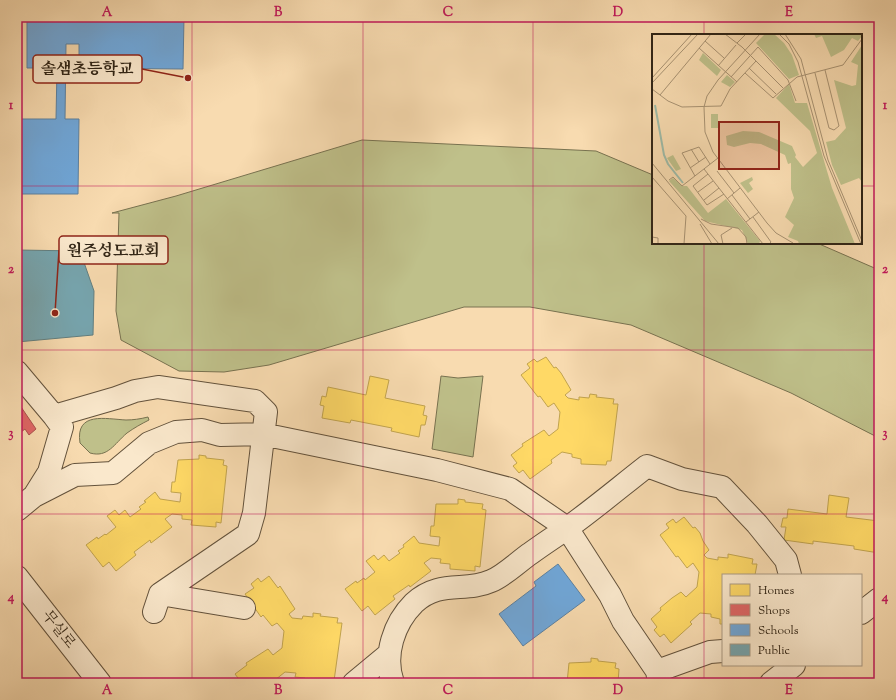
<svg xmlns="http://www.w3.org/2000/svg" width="896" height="700" viewBox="0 0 896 700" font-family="'Sorts Mill Goudy','Noto Serif KR',serif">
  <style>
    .green { fill: #bfc08a; stroke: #787250 }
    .homes { fill: #ffd966; stroke: #c1a34e }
    .shops { fill: #e06666; stroke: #ac524e }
    .schools { fill: #6fa8dc; stroke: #5c81a1 }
    .public { fill: #76a5af; stroke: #617f81 }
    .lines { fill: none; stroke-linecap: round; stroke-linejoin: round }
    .minor-casing { stroke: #63523c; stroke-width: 24 }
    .minor { stroke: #fae8cc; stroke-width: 22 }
    .grid { fill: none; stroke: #c2185b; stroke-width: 1; stroke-opacity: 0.55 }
    .labels { text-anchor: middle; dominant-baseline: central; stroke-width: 4; stroke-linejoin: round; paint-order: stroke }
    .street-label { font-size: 15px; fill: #312516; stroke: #fae8cc }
    .inset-river { fill: none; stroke: #9ebba8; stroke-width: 2 }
    .inset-road { fill: none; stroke: #a89272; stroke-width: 1 }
    .view { fill: #8f2418; fill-opacity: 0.15; stroke: #8f2418; stroke-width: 2 }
    .inset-edge { fill: none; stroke: #312516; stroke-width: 2 }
    .leader { fill: none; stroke: #8f2418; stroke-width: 1.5 }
    .callout-dot { fill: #8f2418; stroke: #fae8cc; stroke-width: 1.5 }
    .callout { fill: #fae8cc; stroke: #8f2418; stroke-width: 1.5 }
    .callout-label { font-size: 16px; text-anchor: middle; font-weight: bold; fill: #312516 }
    .neatline { fill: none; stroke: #c2185b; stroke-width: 1.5 }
    .grid-label { font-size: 13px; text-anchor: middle; font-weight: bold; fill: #c2185b }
  </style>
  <rect width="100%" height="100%" fill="#f8dbb0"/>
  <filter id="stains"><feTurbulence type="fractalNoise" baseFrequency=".005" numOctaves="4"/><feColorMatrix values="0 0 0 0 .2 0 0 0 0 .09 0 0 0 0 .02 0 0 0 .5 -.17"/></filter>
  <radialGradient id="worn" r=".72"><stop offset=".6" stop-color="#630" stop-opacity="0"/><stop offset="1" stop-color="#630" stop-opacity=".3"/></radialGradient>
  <path class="green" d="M362 140 596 151 653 175V243H817L879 270V438L791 393 631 325 530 307H464L269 365 224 372 179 371 121 340 116 311 119 213H112L176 196Z
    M441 376 458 378 483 376 473 457 432 449Z
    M148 417 149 420C141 424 134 428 127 433 114 444 108 458 90 453L80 443C75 411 106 419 126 420 133 420 140 419 148 417Z"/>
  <path class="homes" d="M546 357 554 368 556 367 561 373 571 390 565 395 568 398 579 400V397L589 398 590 394 597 395 596 397 614 399 613 404H618L611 461H607L606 465 581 464V459L572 457V454L562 452 551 460 552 463 530 479 523 470 519 473 513 466 517 463 511 455 523 446 522 444 544 430 549 436 558 429 560 412 554 403 548 407 540 396 538 397 521 375 530 368 527 364 534 359 537 362Z
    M370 376 389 380 385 398 425 406 423 415 427 416 425 425H421L419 437 391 431 392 428 351 420 350 423 322 418 324 406 320 405 322 396 326 397 328 387 366 395Z
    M199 455 206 456V458L224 460 223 465 227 466 221 523 216 522V527L191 525 192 520 182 519V515L172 514 165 519 172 527 151 543 150 540 134 552 136 555 116 571 109 562 103 567 86 545 97 537 98 539 105 534 106 535 116 527 107 516 115 510 119 515 125 510 130 517 141 509 139 507 146 502 144 501 155 492 160 499 180 502 181 493 171 492 172 482H175L178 460 199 459Z
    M829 495 849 498 846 517 879 521V553L854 549V546L813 541V544L784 540 786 527H781L783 518H787L788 509 827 514Z
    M458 499 465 500V502L483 504 482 509 486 510 480 567 475 566V571L450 569V564L440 563 441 559 431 558 424 563 431 571 410 587 409 585 393 596 395 599 375 615 368 606 362 611 345 589 356 581 357 583 364 578 365 580 375 572 366 561 374 555 378 560 384 555 389 561 400 553 398 551 404 547 403 545 414 536 419 543 439 546 440 537 430 536 431 526H434L436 504H458Z
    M684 517 693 528 695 527 700 533 703 541 709 550 704 555 707 558 718 560V557L728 558V554L753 559 752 564H757L755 575H723V624H720V619L711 617V614L700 613 690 622 692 624 671 643 664 634 660 637 654 630 657 627 651 619 661 610 660 608 672 598 681 592 686 597 697 587 699 572 693 563 687 568 678 556 676 557 660 535 669 528 666 524 673 519 676 523Z
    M269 576 278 588 280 586 295 609 289 614 292 618 302 619 303 616 313 617V613L321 614 320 616 338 618 337 623H342L334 681 330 680V683H305V678L295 677 296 673 285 672 275 680 276 682 274 683H240L241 682 235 674 247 665 246 663 268 649 273 655 282 648 284 631 277 623 272 626 263 615 261 617 245 594 254 588 251 584 258 578 261 582Z
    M591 658 598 659V661L616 663 615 668 619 669 618 683H567L569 663 591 662Z"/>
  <path class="shops" d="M17 401 36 429 29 435 25 429 17 435Z"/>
  <path class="schools" d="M27 17H184L183 69 79 68V44H66L65 119H79L78 194H17V119H56L57 68H27Z
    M558 564 585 600 523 646 499 614 536 586 534 582Z"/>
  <path class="public" d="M17 250 80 251 94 291 93 335 17 342Z"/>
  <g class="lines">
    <defs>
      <path id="minor" d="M17 372 54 416
        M34 496 49 472 62 427 54 416 116 398 135 391 158 387 255 401 266 412 254 513 248 534 160 594 154 612
        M17 510 34 496 75 475 113 473 149 443 176 432 202 430 220 435 262 434 437 470 510 489 567 528 610 595 623 621 657 671 659 683
        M17 577 100 683
        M160 594 244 608
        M861 613 879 599
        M657 671 710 652 723 651
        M354 683 389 654
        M393 683C383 655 394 623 414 603 440 579 465 593 491 581 504 576 519 561 531 553 542 545 554 537 566 529 594 509 620 487 647 466L682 479 722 487 757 524 786 560 790 575
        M771 683 794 665"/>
    </defs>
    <use href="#minor" class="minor-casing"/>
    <use href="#minor" class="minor"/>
  </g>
  <path class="grid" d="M192 17V683M363 17V683M533 17V683M704 17V35M17 186H653M861 186H879M704 243V683M17 350H879M17 514H879"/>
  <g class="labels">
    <g class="street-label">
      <text transform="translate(58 630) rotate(52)">무실로</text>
    </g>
  </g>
  <g transform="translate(652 34)">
    <rect width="210" height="210" fill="#f8dbb0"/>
    <path d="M113 0H122L132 9 140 21 147 41 137 45 104 9ZM162 0H210V2L206 7 200 4 192 16 179 23 170 2 164 4ZM210 11V148L207 144 189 151 180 131 174 108 183 106 194 94 182 46 200 52 204 51 206 31 199 28ZM51 19 69 36 65 42 47 26ZM75 41 83 48 78 53 69 48ZM137 50 143 69H155L180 154 203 210H147L146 207 136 203 142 191 133 183 142 164 139 155V129L136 130 133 121 109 110 98 109 82 113 75 111 74 102 91 97 107 98 140 112 144 121 143 123 151 133 165 119 158 97 124 64ZM59 80H66V94H59ZM21 121 29 135 24 137 15 124ZM100 143 101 146 97 149 101 155 96 159 88 149ZM21 144 31 152H35L56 179 74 165 108 207 107 210H96L90 196 53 187 17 147Z" fill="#bfc08a"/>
    <path class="inset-river" d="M3 71 12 121 16 130 31 149"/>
    <path class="inset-road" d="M73 0 90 13 131 54M108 0 66 46 55 62 52 73 53 98 61 118 115 189 124 199 141 209M127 0 137 10 146 28 172 122 209 210M133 0 149 25 176 126 210 207M53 7 72 24M85 9 94 0M47 14 85 48M66 32 84 11M97 34 124 60M93 39 121 64 145 43 191 31 210 5M163 39 177 94 182 96 187 92 173 36M79 43 106 13 136 46 144 67M0 44 40 0M0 49 46 0M0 55 16 67 30 73 69 72 78 55 104 27M8 61 59 0M39 115 47 128M0 129 67 210M38 134 54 123M52 135 111 210M65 137 82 159M56 140 41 152 55 171 72 160M43 142 30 119 47 113 58 130M0 143 34 182 32 210M17 146 21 143 30 152 66 124M46 158 61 147M80 161 98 185M75 165 88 154M52 166 67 154M101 183 119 208 117 210M49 185 59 190 86 194 94 203 95 210M94 188 107 178M48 190 60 210M0 203 6 204V210M71 210 69 201 80 194"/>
    <path class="view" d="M67 88H127V135H67Z"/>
    <rect width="210" height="210" class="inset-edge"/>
  </g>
  <path class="leader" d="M188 78L142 69M55 313L59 250"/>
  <g class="callout-dot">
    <circle cx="188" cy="78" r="4"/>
    <circle cx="55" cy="313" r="4"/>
  </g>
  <g class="callout">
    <rect x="33" y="55" width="109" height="28" rx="4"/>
    <rect x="59" y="236" width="109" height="28" rx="4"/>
  </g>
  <g class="callout-label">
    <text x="87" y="74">솔샘초등학교</text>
    <text x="113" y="256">원주성도교회</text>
  </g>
  <rect width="896" height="700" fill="none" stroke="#f8dbb0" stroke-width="44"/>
  <rect x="722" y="574" width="140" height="92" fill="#fae8cc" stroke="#aa9a83"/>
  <rect x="730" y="584" width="20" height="12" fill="#ffd966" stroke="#aa9a83"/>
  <text x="758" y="594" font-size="12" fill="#312516">Homes</text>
  <rect x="730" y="604" width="20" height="12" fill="#e06666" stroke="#aa9a83"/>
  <text x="758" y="614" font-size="12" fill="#312516">Shops</text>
  <rect x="730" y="624" width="20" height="12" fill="#6fa8dc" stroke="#aa9a83"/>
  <text x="758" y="634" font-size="12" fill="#312516">Schools</text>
  <rect x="730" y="644" width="20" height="12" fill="#76a5af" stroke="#aa9a83"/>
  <text x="758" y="654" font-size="12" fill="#312516">Public</text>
  <rect x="22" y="22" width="852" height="656" class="neatline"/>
  <g class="grid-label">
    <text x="107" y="16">A</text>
    <text x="278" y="16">B</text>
    <text x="448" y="16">C</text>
    <text x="618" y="16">D</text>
    <text x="789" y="16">E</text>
    <text x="11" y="109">1</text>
    <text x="885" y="109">1</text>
    <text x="11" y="273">2</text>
    <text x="885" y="273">2</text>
    <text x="11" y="437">3</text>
    <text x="885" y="437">3</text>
    <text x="11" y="601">4</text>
    <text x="885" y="601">4</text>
    <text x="107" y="694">A</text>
    <text x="278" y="694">B</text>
    <text x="448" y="694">C</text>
    <text x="618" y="694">D</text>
    <text x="789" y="694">E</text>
  </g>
  <rect width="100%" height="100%" filter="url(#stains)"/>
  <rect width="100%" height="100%" fill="url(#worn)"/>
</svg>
